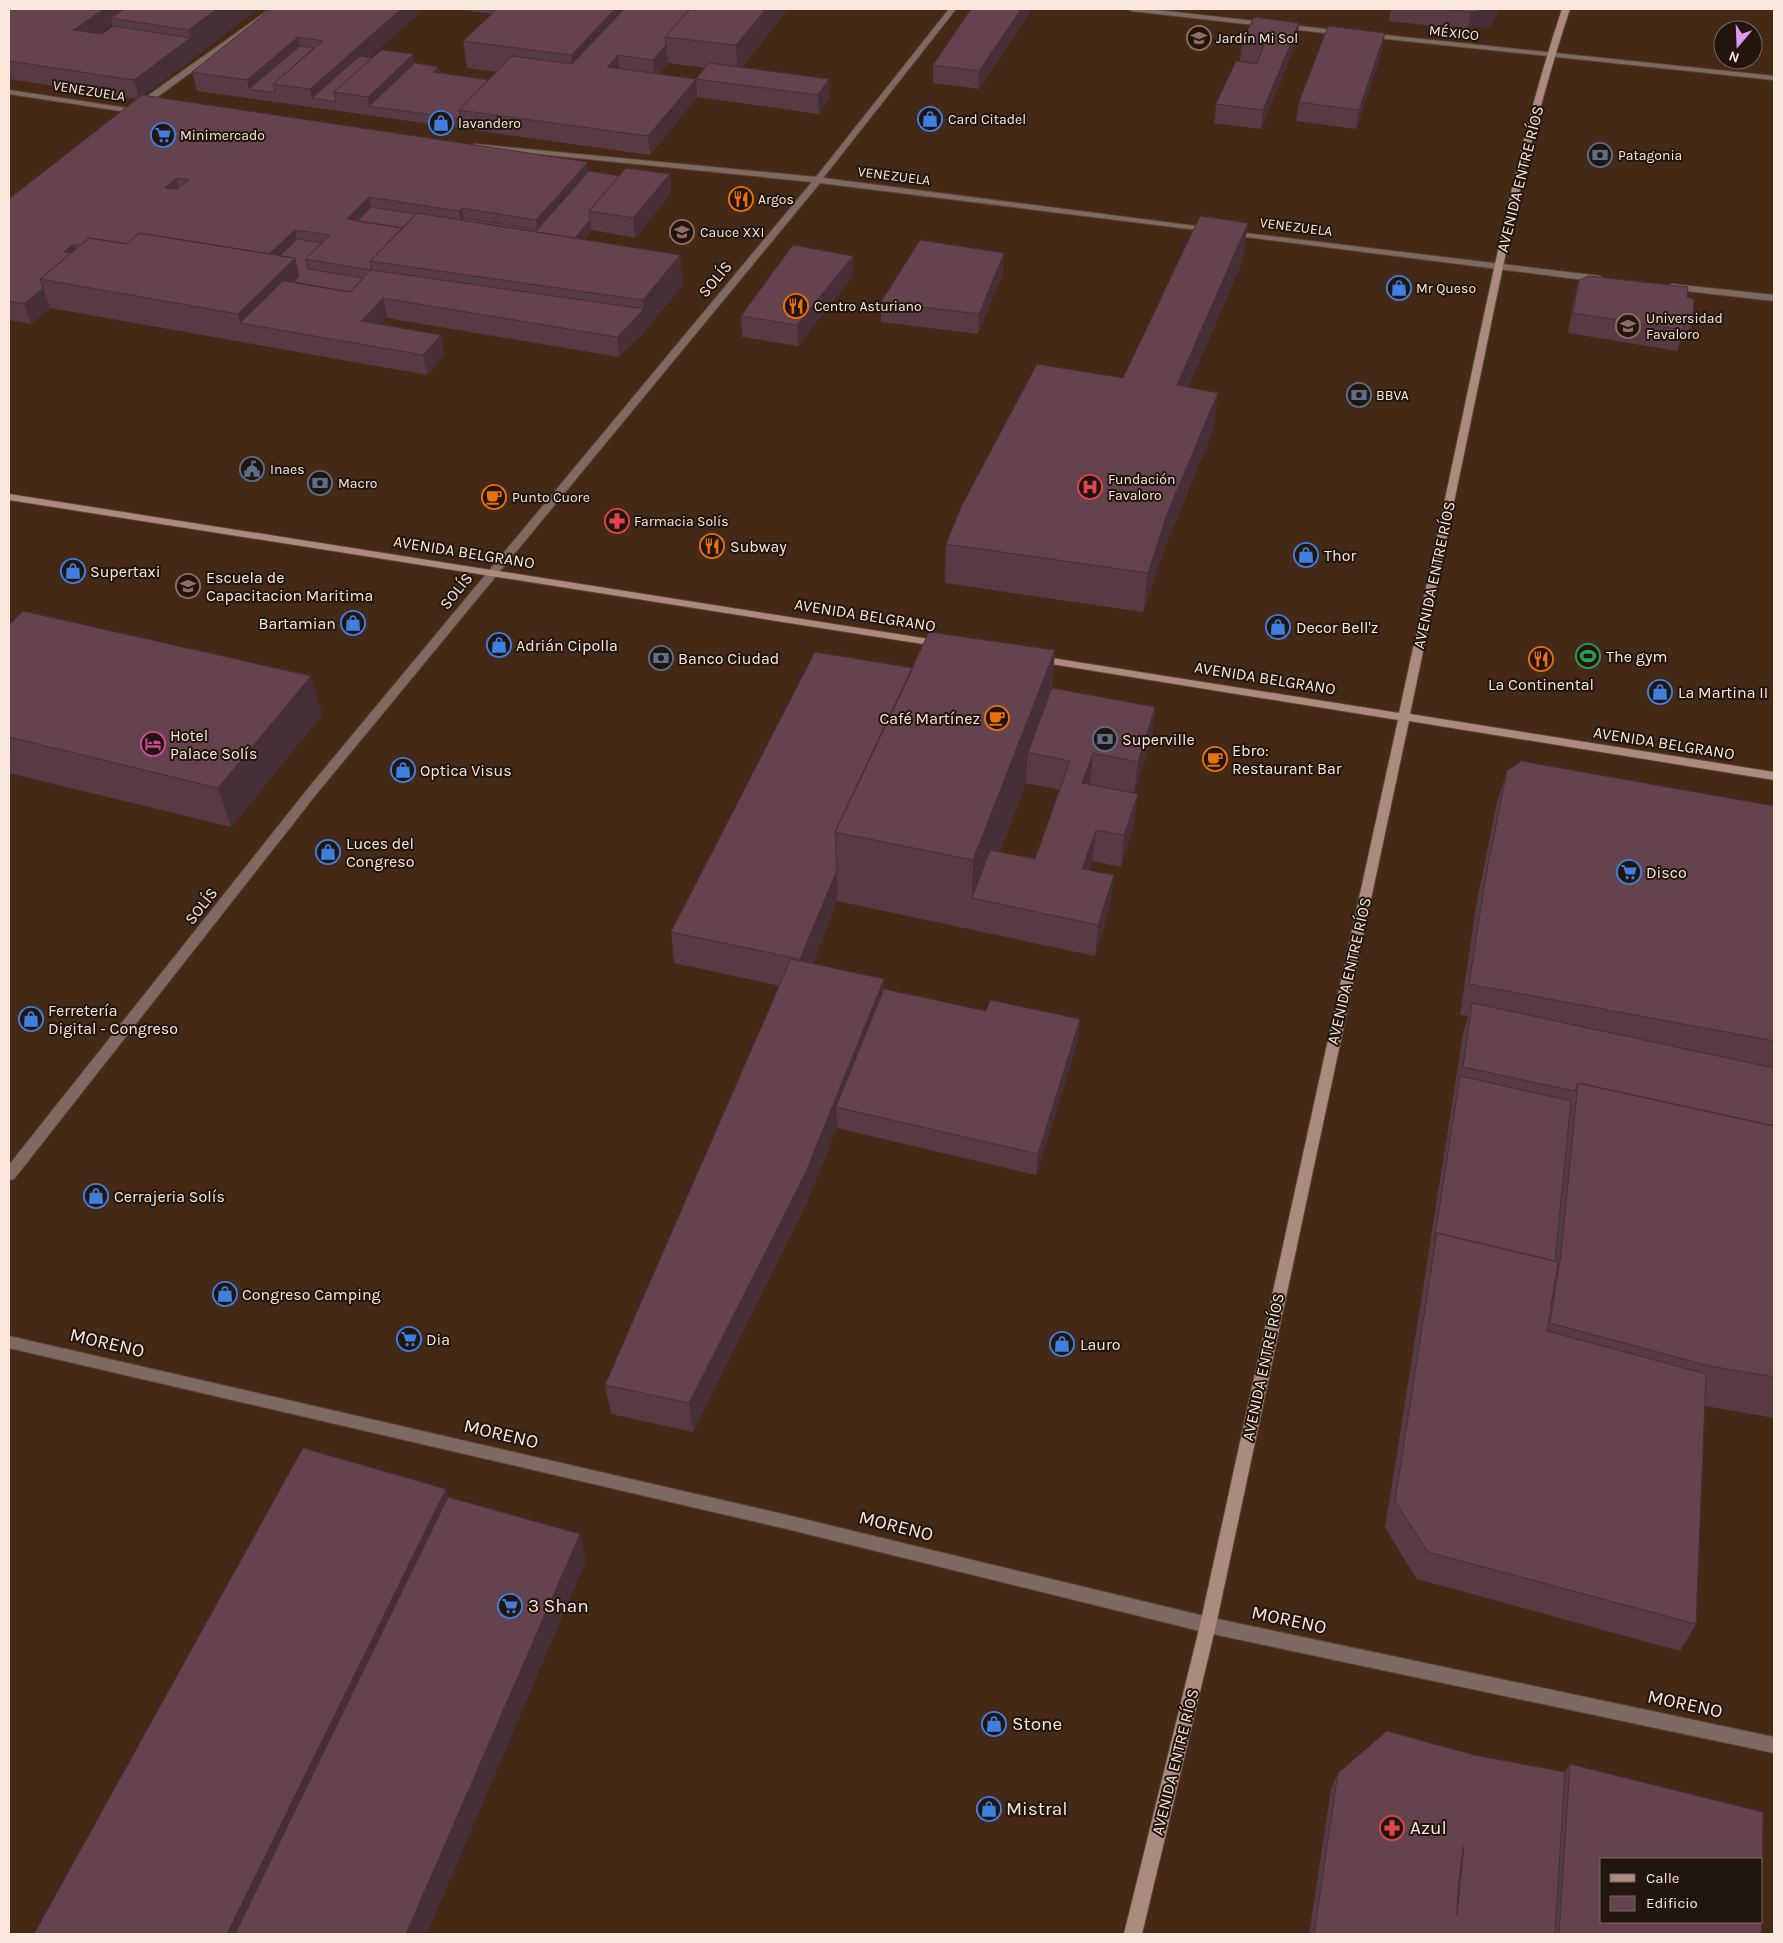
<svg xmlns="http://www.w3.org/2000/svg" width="1783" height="1943" viewBox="0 0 1783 1943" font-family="Karla,sans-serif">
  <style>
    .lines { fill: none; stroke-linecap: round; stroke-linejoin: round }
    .minor-casing { stroke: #5d4433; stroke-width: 2 }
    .secondary-casing { stroke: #5d4433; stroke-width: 2 }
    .minor { fill: #7e6a63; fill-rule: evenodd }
    .secondary { fill: #ab8a7f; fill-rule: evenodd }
    .wall { fill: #573a43; fill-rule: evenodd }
    .shaded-wall { fill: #472f37 }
    .building { fill: #65434e; stroke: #472f37; fill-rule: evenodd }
    .labels { text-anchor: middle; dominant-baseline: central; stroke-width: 4; stroke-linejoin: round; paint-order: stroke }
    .far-street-label { font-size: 14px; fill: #fae8dd; stroke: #21150d }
    .far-poi-label { font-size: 14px; fill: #fae8dd; stroke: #21150d; text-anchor: start }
    .street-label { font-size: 16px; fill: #fae8dd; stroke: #21150d }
    .poi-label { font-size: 16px; fill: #fae8dd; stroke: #21150d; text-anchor: start }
    .near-street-label { font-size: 19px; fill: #fae8dd; stroke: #21150d }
    .near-poi-label { font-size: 19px; fill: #fae8dd; stroke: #21150d; text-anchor: start }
  </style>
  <rect width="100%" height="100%" fill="#442917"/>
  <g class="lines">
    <defs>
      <path id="minor" d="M270 9H278L142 108H136V104Z
        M949 9H956L823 178 1211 228H1214V232L820 183 318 792 14 1179 9 1180V1165L310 786 812 182 478 148 474 146 475 144 816 177Z
        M1128 9H1148L1343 31 1347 33 1343 35 1132 11Z
        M1365 33 1774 76V80L1368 37H1365Z
        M9 90 140 110 144 112 140 114 9 94Z
        M1228 231 1600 276 1604 279 1600 282 1231 235H1228Z
        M1672 284 1774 295V301L1669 289V285Z
        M9 1336 787 1515 1208 1617 1774 1737V1753L1208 1633 787 1529 9 1348Z"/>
      <path id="secondary" d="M1562 9H1570C1532 123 1508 241 1484 358 1459 477 1435 596 1410 714L1774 772V780L1409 721 1216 1625 1142 1934H1124L1200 1625 1398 720 1039 662 1034 659 1039 656 1399 713C1425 594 1450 476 1475 357 1500 241 1524 122 1562 9Z
        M9 494 942 641 947 644 942 647 9 500Z"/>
    </defs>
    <use href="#minor" class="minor-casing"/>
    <use href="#secondary" class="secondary-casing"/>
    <use href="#minor" class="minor"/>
    <use href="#secondary" class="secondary"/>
  </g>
  <path class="wall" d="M9 9H258L144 95 589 171 619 176 670 174 671 193 635 238 592 230 584 240 680 255 683 284 646 330 619 357 387 318 381 324 441 335 444 355 427 375 50 308 31 324 9 320V199L137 99 9 79ZM112 24 113 26 102 34H99Z
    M271 9H424L370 57 439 67 440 73 489 80 497 72 467 68 463 41 492 14 455 9H788L741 68 830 98 819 114 697 97 650 155 197 91 192 72ZM668 63 705 68 696 79 659 74Z
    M971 9H1030V12L979 89 933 83V65Z
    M1391 9H1499L1491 26 1467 30 1389 21Z
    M1299 23 1297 41 1261 129 1214 123 1216 104 1257 63 1240 61 1242 42Z
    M1382 52 1356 129 1296 121 1299 102Z
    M853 256V276L798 346 742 337 741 316Z
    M1243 260 1188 387 1213 431 1163 552 1143 612 945 583 946 544 1123 378Z
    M1003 273 978 334 881 322V302Z
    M1579 280 1687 297 1693 319 1687 339 1681 338 1677 351 1568 333 1574 300Z
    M9 625 322 715 231 827 9 773Z
    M1055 650 1052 688 1155 707 1152 738 1134 793 1089 785 1134 825 1121 867 1092 861 1089 871 1110 906 1095 956 837 901 813 963 884 989 1078 1041 1036 1175 837 1128 806 1204 693 1432 611 1414 605 1385 780 986 674 963 671 932 913 668ZM1026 783 1060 790 1035 859 1000 852Z
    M1507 771 1774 806V1418L1705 1406 1696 1624 1680 1651 1417 1579 1385 1528 1427 1263 1463 1034 1468 1016 1460 1015 1476 906 1497 802Z
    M1474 1755 1565 1772 1570 1764 1761 1934H1309L1331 1789 1338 1773Z"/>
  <path class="shaded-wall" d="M104 9H135L111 18 112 24 79 48 73 30Z
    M217 9H258L139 99 134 80 190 38 188 30Z
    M401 9H424L323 100 312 98 310 89Z
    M615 9H642L574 82 571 55Z
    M766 9H788L737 72 736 45Z
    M1021 9H1030V12L979 89V71Z
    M1489 9H1499L1491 26 1467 30 1471 12Z
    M1299 23 1297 41 1261 129 1263 110Z
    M1385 33 1382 52 1356 129 1359 110Z
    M298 37 302 56 249 89 247 80Z
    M666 45 668 63 655 78 653 60Z
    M413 54 416 73 369 106 368 97Z
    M618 55 620 74 607 67Z
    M439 67 440 76 433 72Z
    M696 79 697 97 650 155 648 136Z
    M829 79 830 98 819 114 818 95Z
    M588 162 590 181 538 240 536 220Z
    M670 174 671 193 635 238 633 218Z
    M176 178 181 197 165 188Z
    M369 197 373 217 359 231 347 219Z
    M462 208 465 228 462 231 459 211Z
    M590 220 592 230 562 264 561 254Z
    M1248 223 1243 260 1172 423 1177 385Z
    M295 230 299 249 261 261Z
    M74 244 78 258 64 252Z
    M1004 253 1003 273 978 334 979 314Z
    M680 255 683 284 646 330 619 357 617 337 644 309 643 300Z
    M853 256V276L798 346 797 325Z
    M295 258 302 287 240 323 238 314Z
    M43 288 50 308 31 324 24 304Z
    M383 298 387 318 365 341 361 321Z
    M441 335 444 355 427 375 423 355Z
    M1218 393 1213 431 1163 552 1143 612 1148 573 1167 514Z
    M1055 650 1050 719 1028 752 1026 783 982 900 972 898 971 929 973 860Z
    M311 676 322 715 231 827 218 788Z
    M1155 707 1152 738 1134 793 1138 762Z
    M1093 753 1090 784 1079 814 1082 783Z
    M1138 794 1134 825 1121 867 1124 835Z
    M1096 830 1092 861 1079 900 1082 869Z
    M837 870V901L802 990 800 959Z
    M1114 875 1110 906 1095 956 1098 925Z
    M884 979V1010L836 1107 837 1128 806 1204 693 1432 689 1403Z
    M1080 1019 1078 1041 1036 1175 1038 1154Z
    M446 1489 457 1524 260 1934H227Z
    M580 1534 586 1561 427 1934H406Z"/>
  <path class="building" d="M9 9H104L73 30 102 34 113 26 190 38 134 80 9 61Z
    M124 9H217L188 30 111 18Z
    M271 9H401L310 89 273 84 323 41 298 37 247 80 192 72Z
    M497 9H615L571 55 463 41Z
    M624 9H690L665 37 666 45 653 60 618 55 607 67 696 79 648 136 459 110 512 56 572 64Z
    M690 9H766L736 45 665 37Z
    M971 9H1021L979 71 933 65Z
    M1440 9H1489L1471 12Z
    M1254 17 1299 23 1263 110 1216 104 1236 61 1257 64 1264 45 1242 42Z
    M1328 26 1385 33 1359 110 1299 102Z
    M300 46 314 48 273 84 275 93 249 89Z
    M381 50 413 54 368 97 334 92Z
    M360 56 372 58 334 92 336 102 312 98Z
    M415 63 439 67 433 72 489 80 459 110 461 119 369 106Z
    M709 63 829 79 818 95 696 79Z
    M142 95 588 162 536 220 462 208 459 211 369 197 347 219 403 228 370 261 371 270 305 259 330 235 295 230 269 254 139 233 127 244 89 238 81 245 74 244 64 252 71 253 40 279 43 288 24 304 9 301V199ZM176 178 189 180 177 189 165 188Z
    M626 168 670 174 633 218 589 211Z
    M589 171 619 176 589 211 590 220 575 238 461 220 463 218 537 230Z
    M371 207 416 214 403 228 357 221Z
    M417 213 680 255 643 300 370 261Z
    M1200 216 1248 223 1177 385 1218 393 1167 514 1148 573 946 544 962 505 1037 364 1123 378Z
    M139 233 295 258 238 314 40 279 89 238 127 244Z
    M297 239 322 243 305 259 308 269 363 278 350 292 294 282 299 277 295 258 280 256Z
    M920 240 1004 253 979 314 881 302Z
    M793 245 853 256 797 325 741 316Z
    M371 270 644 309 617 337 383 298 361 321 441 335 423 355 240 323 283 281 350 292Z
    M1589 276 1688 287 1687 297 1694 299 1693 319 1684 317 1683 330 1573 313 1579 280Z
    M23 611 311 676 218 788 9 737V625Z
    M929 632 1055 650 973 860 835 832Z
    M815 652 913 668 835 832 837 870 800 959 671 932Z
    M1052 688 1155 707 1138 762 1093 753 1082 783 1138 794 1124 835 1096 830 1082 869 1114 875 1098 925 972 898 990 850 1035 859 1070 761 1028 752Z
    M1521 761 1774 806V1041L1469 984 1486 875 1507 771Z
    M791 959 884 979 805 1174 689 1403 605 1385Z
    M884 989 986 1011 990 1000 1080 1019 1038 1154 836 1107Z
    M1472 1003 1774 1068V1126L1578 1083 1575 1091 1463 1067Z
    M1460 1076 1571 1101 1555 1261 1437 1233 1434 1242Z
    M1578 1083 1774 1126V1377L1710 1366 1550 1323 1561 1254Z
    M1437 1233 1558 1262 1547 1331 1706 1374 1696 1624 1428 1552 1395 1501Z
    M303 1448 446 1489 227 1934H34Z
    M448 1497 580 1534 406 1934H235Z
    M1387 1731 1474 1755 1565 1772 1555 1934H1314L1338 1773ZM1463 1847H1464L1457 1915 1458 1889Z
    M1570 1764 1763 1812 1762 1907V1859H1602V1922H1762L1761 1934H1559Z"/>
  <defs>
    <symbol id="school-ring" viewBox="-11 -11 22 22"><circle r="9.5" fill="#21150d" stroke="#8d6e63" stroke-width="1.5"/><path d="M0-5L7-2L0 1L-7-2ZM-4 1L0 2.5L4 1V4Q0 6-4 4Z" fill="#8d6e63"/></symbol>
    <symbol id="shop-ring" viewBox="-11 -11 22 22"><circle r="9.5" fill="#21150d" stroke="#3f7fe0" stroke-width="1.5"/><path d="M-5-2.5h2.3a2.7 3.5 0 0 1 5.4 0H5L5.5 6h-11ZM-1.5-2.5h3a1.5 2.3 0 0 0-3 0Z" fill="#3f7fe0"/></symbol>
    <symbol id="supermarket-ring" viewBox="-11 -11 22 22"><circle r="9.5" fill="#21150d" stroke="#3f7fe0" stroke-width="1.5"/><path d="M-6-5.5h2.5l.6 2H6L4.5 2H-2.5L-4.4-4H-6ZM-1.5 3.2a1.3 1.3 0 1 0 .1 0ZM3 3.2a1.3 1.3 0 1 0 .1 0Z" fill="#3f7fe0"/></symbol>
    <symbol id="bank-ring" viewBox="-11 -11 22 22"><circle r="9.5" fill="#21150d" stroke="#5c6f8a" stroke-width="1.5"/><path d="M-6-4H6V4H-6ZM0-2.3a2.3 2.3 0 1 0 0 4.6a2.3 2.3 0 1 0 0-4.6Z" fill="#5c6f8a"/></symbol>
    <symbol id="restaurant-ring" viewBox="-11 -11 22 22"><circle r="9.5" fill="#21150d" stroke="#e8710a" stroke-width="1.5"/><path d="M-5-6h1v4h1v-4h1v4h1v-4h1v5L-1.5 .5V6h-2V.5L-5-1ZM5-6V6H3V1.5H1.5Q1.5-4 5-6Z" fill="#e8710a"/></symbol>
    <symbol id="university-ring" viewBox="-11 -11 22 22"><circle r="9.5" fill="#21150d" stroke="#8d6e63" stroke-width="1.5"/><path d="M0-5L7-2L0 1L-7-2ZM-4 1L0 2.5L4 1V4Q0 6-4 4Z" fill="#8d6e63"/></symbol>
    <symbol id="civic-ring" viewBox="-11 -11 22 22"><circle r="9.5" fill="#21150d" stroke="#5c6f8a" stroke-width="1.5"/><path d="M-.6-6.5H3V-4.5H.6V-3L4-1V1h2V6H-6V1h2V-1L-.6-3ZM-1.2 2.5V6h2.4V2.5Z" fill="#5c6f8a"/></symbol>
    <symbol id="hospital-ring" viewBox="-11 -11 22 22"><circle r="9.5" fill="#21150d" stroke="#e0444e" stroke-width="1.5"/><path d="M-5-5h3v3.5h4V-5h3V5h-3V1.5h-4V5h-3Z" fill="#e0444e"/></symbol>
    <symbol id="cafe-ring" viewBox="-11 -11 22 22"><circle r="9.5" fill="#21150d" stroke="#e8710a" stroke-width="1.5"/><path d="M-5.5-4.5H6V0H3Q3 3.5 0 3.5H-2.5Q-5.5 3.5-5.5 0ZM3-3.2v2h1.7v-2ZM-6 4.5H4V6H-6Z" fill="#e8710a"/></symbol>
    <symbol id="pharmacy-ring" viewBox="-11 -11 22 22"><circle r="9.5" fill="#21150d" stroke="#e0444e" stroke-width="1.5"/><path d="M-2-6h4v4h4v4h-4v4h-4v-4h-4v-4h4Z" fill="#e0444e"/></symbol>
    <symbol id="stadium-ring" viewBox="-11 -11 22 22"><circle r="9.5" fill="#21150d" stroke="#2e9e5b" stroke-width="1.5"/><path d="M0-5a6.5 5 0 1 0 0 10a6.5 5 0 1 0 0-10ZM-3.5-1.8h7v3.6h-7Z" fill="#2e9e5b"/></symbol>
    <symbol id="hotel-ring" viewBox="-11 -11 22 22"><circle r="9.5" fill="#21150d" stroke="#d1479c" stroke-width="1.5"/><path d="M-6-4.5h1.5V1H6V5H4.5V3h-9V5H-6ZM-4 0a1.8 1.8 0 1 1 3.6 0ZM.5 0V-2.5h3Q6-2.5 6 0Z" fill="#d1479c"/></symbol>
  </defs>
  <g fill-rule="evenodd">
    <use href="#school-ring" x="1185" y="24" width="28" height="28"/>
    <use href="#shop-ring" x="916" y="105" width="28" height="28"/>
    <use href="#shop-ring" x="427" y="109" width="28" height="28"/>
    <use href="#supermarket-ring" x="149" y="121" width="28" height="28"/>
    <use href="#bank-ring" x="1586" y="141" width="28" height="28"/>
    <use href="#restaurant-ring" x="727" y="185" width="28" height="28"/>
    <use href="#school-ring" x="668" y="218" width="28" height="28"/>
    <use href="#shop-ring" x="1385" y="274" width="28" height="28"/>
    <use href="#restaurant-ring" x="782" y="292" width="28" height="28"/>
    <use href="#university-ring" x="1614" y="312" width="28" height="28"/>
    <use href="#bank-ring" x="1345" y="381" width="28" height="28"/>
    <use href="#civic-ring" x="238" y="455" width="28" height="28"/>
    <use href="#bank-ring" x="306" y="469" width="28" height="28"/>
    <use href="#hospital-ring" x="1076" y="473" width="28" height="28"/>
    <use href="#cafe-ring" x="480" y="483" width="28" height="28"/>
    <use href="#pharmacy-ring" x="603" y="507" width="28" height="28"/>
    <use href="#restaurant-ring" x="698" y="532" width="28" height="28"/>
    <use href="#shop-ring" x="1292" y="541" width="28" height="28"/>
    <use href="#shop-ring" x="59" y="557" width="28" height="28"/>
    <use href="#university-ring" x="174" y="572" width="28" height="28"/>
    <use href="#shop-ring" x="339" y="609" width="28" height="28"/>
    <use href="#shop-ring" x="1264" y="613" width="28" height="28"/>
    <use href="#shop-ring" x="485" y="631" width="28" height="28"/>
    <use href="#stadium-ring" x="1574" y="642" width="28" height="28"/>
    <use href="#bank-ring" x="647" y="644" width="28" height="28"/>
    <use href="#restaurant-ring" x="1527" y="645" width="28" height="28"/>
    <use href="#shop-ring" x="1646" y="678" width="28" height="28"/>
    <use href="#cafe-ring" x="983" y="704" width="28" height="28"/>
    <use href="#bank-ring" x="1091" y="725" width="28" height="28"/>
    <use href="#hotel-ring" x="139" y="730" width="28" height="28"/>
    <use href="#cafe-ring" x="1201" y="745" width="28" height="28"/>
    <use href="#shop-ring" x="389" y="756" width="28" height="28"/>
    <use href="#shop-ring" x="314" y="838" width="28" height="28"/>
    <use href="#supermarket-ring" x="1615" y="858" width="28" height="28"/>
    <use href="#shop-ring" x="17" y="1005" width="28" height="28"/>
    <use href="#shop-ring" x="82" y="1182" width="28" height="28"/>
    <use href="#shop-ring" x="211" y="1280" width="28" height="28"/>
    <use href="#supermarket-ring" x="395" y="1325" width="28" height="28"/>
    <use href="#shop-ring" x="1048" y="1330" width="28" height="28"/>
    <use href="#supermarket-ring" x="496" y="1592" width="28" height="28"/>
    <use href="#shop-ring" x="980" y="1710" width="28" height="28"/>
    <use href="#shop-ring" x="975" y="1795" width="28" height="28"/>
    <use href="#pharmacy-ring" x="1378" y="1814" width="28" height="28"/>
  </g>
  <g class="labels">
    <g class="far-street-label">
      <text transform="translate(1454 33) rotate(6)">MÉXICO</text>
      <text transform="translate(89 91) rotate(9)">VENEZUELA</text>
      <text transform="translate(894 176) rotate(7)">VENEZUELA</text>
      <text transform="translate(1296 227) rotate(7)">VENEZUELA</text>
    </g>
    <g class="far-poi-label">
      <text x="1216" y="38">Jardín Mi Sol</text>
      <text x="948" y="119">Card Citadel</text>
      <text x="458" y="123">lavandero</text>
      <text x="180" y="135">Minimercado</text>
      <text x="1618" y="155">Patagonia</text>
      <text x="758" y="199">Argos</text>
      <text x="700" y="232">Cauce XXI</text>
      <text x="1416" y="288">Mr Queso</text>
      <text x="814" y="306">Centro Asturiano</text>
      <text x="1646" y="318">Universidad<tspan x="1646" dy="16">Favaloro</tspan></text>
      <text x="1376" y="395">BBVA</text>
      <text x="270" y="469">Inaes</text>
      <text x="1108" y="479">Fundación<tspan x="1108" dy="16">Favaloro</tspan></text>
      <text x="338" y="483">Macro</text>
      <text x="512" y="497">Punto Cuore</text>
      <text x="634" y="521">Farmacia Solís</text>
    </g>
    <g class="street-label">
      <text transform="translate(1520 179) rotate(-76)">AVENIDA ENTRE RÍOS</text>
      <text transform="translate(715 279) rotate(-50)">SOLÍS</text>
      <text transform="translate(464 552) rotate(9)">AVENIDA BELGRANO</text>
      <text transform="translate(1434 575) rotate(-78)">AVENIDA ENTRE RÍOS</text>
      <text transform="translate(456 591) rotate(-51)">SOLÍS</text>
      <text transform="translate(865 615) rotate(9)">AVENIDA BELGRANO</text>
      <text transform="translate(1265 678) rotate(9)">AVENIDA BELGRANO</text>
      <text transform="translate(1664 743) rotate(9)">AVENIDA BELGRANO</text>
      <text transform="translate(201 906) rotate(-52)">SOLÍS</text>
      <text transform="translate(1349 971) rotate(-77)">AVENIDA ENTRE RÍOS</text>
      <text transform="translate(1263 1367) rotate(-78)">AVENIDA ENTRE RÍOS</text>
      <text transform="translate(1175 1762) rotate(-76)">AVENIDA ENTRE RÍOS</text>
    </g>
    <g class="poi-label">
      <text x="730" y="546">Subway</text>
      <text x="1324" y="555">Thor</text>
      <text x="90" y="571">Supertaxi</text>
      <text x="206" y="577">Escuela de<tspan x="206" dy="18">Capacitacion Maritima</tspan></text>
      <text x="336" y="623" text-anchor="end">Bartamian</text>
      <text x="1296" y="627">Decor Bell'z</text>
      <text x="516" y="645">Adrián Cipolla</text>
      <text x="1606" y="656">The gym</text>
      <text x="678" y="658">Banco Ciudad</text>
      <text x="1541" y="684" text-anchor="middle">La Continental</text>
      <text x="1678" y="692">La Martina II</text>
      <text x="980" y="718" text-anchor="end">Café Martínez</text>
      <text x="170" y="735">Hotel<tspan x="170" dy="18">Palace Solís</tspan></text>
      <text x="1122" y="739">Superville</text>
      <text x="1232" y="750">Ebro:<tspan x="1232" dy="18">Restaurant Bar</tspan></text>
      <text x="420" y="770">Optica Visus</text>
      <text x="346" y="843">Luces del<tspan x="346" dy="18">Congreso</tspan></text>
      <text x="1646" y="872">Disco</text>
      <text x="48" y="1010">Ferretería<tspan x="48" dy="18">Digital - Congreso</tspan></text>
      <text x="114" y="1196">Cerrajeria Solís</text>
      <text x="242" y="1294">Congreso Camping</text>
      <text x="426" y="1339">Dia</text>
      <text x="1080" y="1344">Lauro</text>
    </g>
    <g class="near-street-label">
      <text transform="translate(107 1343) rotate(13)">MORENO</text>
      <text transform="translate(501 1434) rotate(13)">MORENO</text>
      <text transform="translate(896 1526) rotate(14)">MORENO</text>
      <text transform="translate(1289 1620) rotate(12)">MORENO</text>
      <text transform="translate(1685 1704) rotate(12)">MORENO</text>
    </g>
    <g class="near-poi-label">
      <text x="528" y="1606">3 Shan</text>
      <text x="1012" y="1724">Stone</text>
      <text x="1006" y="1809">Mistral</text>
      <text x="1410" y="1828">Azul</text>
    </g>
  </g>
  <rect width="1783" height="1943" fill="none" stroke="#fae8dd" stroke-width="20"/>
  <rect x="1600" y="1858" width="162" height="65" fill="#21150d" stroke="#786960"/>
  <rect x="1610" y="1874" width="25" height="8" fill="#ab8a7f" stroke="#786960"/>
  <text x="1646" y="1883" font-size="15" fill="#fae8dd">Calle</text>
  <rect x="1610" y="1896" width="25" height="15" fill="#65434e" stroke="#786960"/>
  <text x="1646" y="1908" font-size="15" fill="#fae8dd">Edificio</text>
  <g transform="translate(1738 45) rotate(199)"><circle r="24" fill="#21150d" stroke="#786960"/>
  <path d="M0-4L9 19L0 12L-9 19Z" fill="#df98f1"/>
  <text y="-8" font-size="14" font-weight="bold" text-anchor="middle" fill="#fae8dd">N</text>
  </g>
</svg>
